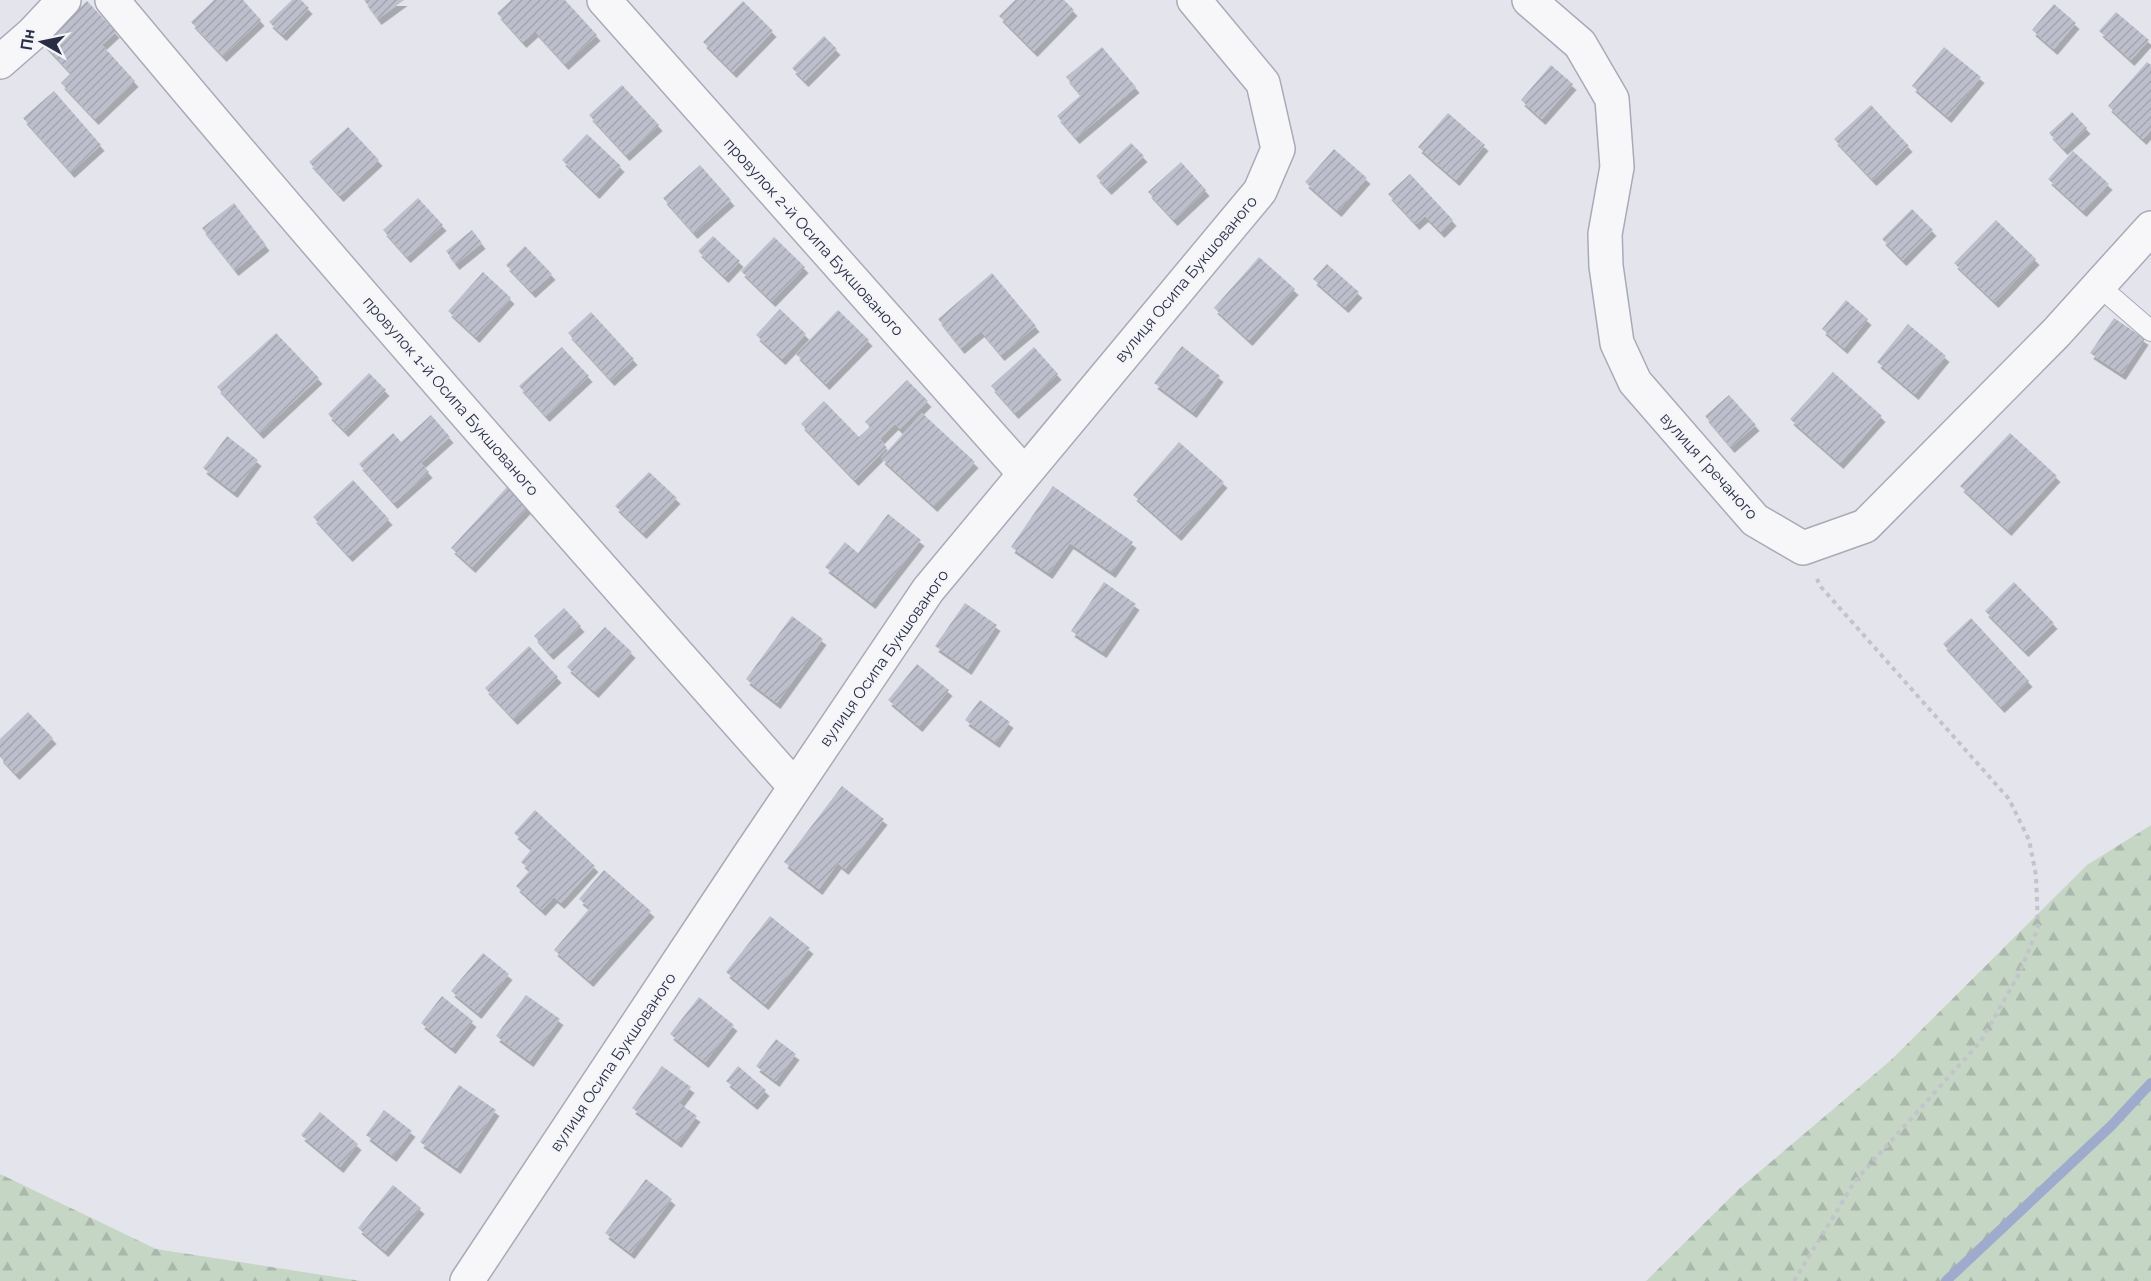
<svg xmlns="http://www.w3.org/2000/svg" width="2151" height="1281" viewBox="0 0 2151 1281" font-family="Raleway,sans-serif">
  <style>
    .forest { fill: url(#forest-firs) }
    .lines { fill: none; stroke-linecap: round; stroke-linejoin: round }
    .stream { stroke: #9eabcd; stroke-width: 10 }
    .building { fill: url(#building-hatch); filter: url(#shadow) }
    .service-casing { stroke: #a8aab7; stroke-width: 22 }
    .minor-casing { stroke: #a8aab7; stroke-width: 36 }
    .path { stroke: #c2c3cb; stroke-width: 4; stroke-dasharray: 4.5 4.5; stroke-linecap: butt }
    .service { stroke: #f7f7fa; stroke-width: 20 }
    .minor { stroke: #f7f7fa; stroke-width: 33 }
    .labels { text-anchor: middle; dominant-baseline: central; stroke-width: 4.5; stroke-linejoin: round; paint-order: stroke }
    .street-label { font-size: 16px; fill: #2a2e45; stroke: #f4f5f9 }
  </style>
  <defs>
    <pattern id="forest-firs" width="22" height="20" patternUnits="userSpaceOnUse" patternTransform="scale(1.5)"><rect width="22" height="20" fill="#c5d6c4"/><path d="M5 1l3.5 6h-7zM16 11l3.5 6h-7z" fill="#a9b8aa"/></pattern>
    <pattern id="building-hatch" width="6" height="6" patternUnits="userSpaceOnUse" patternTransform="scale(1.5)"><rect width="6" height="6" fill="#bdc0cc"/><path d="M-1 1l2-2M0 6l6-6M5 7l2-2" fill="none" stroke="#a3a5b1"/></pattern>
    <filter id="shadow"><feDropShadow dx="3.5" dy="6" stdDeviation="0" flood-color="#0004"/></filter>
  </defs>
  <rect width="100%" height="100%" fill="#e4e5ec"/>
  <path class="forest" d="M2151 825V1281H1646L1739 1189 1890 1061 2087 865Z
    M0 1174 156 1249 361 1281H0Z"/>
  <g class="lines">
    <path class="stream" d="M1946 1281 2111 1126 2151 1083"/>
  </g>
  <path class="building" d="M214 0H243L261 20 223 56 191 22Z
    M292 0H301L309 8 283 35 269 22Z
    M364 0H404L378 19Z
    M511 0H565L597 35 565 64 535 31 523 42 497 13Z
    M1015 0H1064L1074 10 1034 51 999 16Z
    M87 1 116 32 102 45 135 81 95 119 61 83 71 73 42 42Z
    M743 1 773 31 733 72 703 42Z
    M2054 4 2076 23 2054 49 2032 30Z
    M2116 12 2149 40 2131 60 2099 31Z
    M824 36 837 49 805 81 792 68Z
    M1102 47 1136 87 1076 138 1057 116 1081 95 1066 77Z
    M1944 47 1981 77 1948 117 1912 86Z
    M2147 62 2151 65V130L2143 139 2108 106Z
    M1551 65 1573 84 1542 119 1521 100Z
    M622 85 659 125 626 155 589 115Z
    M54 91 101 145 71 172 23 118Z
    M1871 105 1909 146 1873 180 1834 139Z
    M2072 112 2087 128 2064 149 2049 133Z
    M1448 113 1485 145 1456 180 1418 147Z
    M348 127 379 160 340 196 309 162Z
    M587 134 621 166 596 193 562 160Z
    M1131 143 1144 156 1108 189 1096 176Z
    M1334 149 1367 178 1338 211 1305 182Z
    M2073 151 2109 184 2083 211 2048 179Z
    M1181 162 1206 190 1174 220 1148 192Z
    M700 165 731 200 694 233 663 198Z
    M1410 174 1453 220 1441 232 1425 216 1416 224 1388 194Z
    M418 198 443 225 407 257 383 230Z
    M234 203 266 245 235 270 202 228Z
    M1912 209 1933 230 1903 260 1882 239Z
    M1996 220 2036 259 1995 302 1954 263Z
    M472 230 482 243 456 264 446 251Z
    M713 236 740 261 725 277 698 251Z
    M774 237 805 267 772 301 741 271Z
    M525 246 552 274 532 292 506 265Z
    M1259 257 1295 289 1249 340 1214 308Z
    M1327 264 1359 292 1345 307 1313 279Z
    M483 272 511 298 476 337 448 311Z
    M992 273 1036 326 1001 355 981 331 961 348 938 319Z
    M1846 300 1868 319 1844 348 1822 329Z
    M780 309 806 334 782 359 756 335Z
    M838 310 869 340 826 384 796 354Z
    M591 312 634 359 611 380 568 333Z
    M2114 318 2145 339 2122 374 2090 353Z
    M1908 324 1946 356 1915 394 1877 362Z
    M276 333 319 378 260 433 217 387Z
    M1182 346 1220 376 1193 412 1154 383Z
    M562 347 589 376 546 416 519 386Z
    M1034 347 1058 374 1015 413 991 386Z
    M1833 372 1882 416 1840 463 1790 419Z
    M369 373 386 390 345 431 328 414Z
    M907 380 928 401 900 429 895 424 880 439 887 448 855 480 801 424 824 401 859 437 870 427 865 422Z
    M1729 395 1756 425 1731 447 1705 416Z
    M922 413 975 462 934 506 881 458Z
    M431 415 450 437 421 463 429 472 394 503 359 464 393 433 401 442Z
    M2010 433 2057 476 2008 530 1960 486Z
    M227 436 258 460 234 492 203 468Z
    M1179 442 1224 482 1178 535 1133 495Z
    M649 472 677 498 643 533 615 506Z
    M353 480 389 519 349 556 313 517Z
    M1053 486 1133 542 1112 572 1070 543 1049 573 1011 547Z
    M507 487 528 507 472 567 451 548Z
    M888 514 921 540 872 603 825 567 845 542 858 553Z
    M1104 582 1136 604 1103 652 1071 631Z
    M2014 582 2054 623 2025 651 1985 611Z
    M965 603 997 625 968 669 935 646Z
    M564 608 581 626 550 654 534 636Z
    M792 616 823 639 777 703 746 679Z
    M1971 618 2029 681 2001 707 1943 644Z
    M605 627 632 652 595 692 567 667Z
    M529 646 558 677 514 719 485 688Z
    M917 664 949 690 919 726 888 700Z
    M980 700 1010 722 996 742 965 720Z
    M28 712 53 738 16 774 0 757V739Z
    M842 786 884 819 845 869 838 863 819 889 784 862Z
    M535 810 595 866 561 903 554 897 542 910 516 886 530 870 521 862 532 849 514 833Z
    M604 870 651 911 590 981 554 950 590 908 579 899Z
    M770 916 810 948 765 1004 726 972Z
    M483 953 509 974 478 1013 451 991Z
    M526 995 560 1019 530 1061 496 1036Z
    M442 996 473 1021 452 1048 421 1023Z
    M699 997 734 1025 705 1062 670 1034Z
    M776 1039 796 1054 776 1081 756 1066Z
    M662 1066 691 1087 679 1103 697 1116 678 1142 632 1108Z
    M738 1066 766 1090 754 1104 726 1081Z
    M459 1085 496 1110 457 1168 420 1142Z
    M384 1110 412 1131 393 1156 366 1135Z
    M320 1112 358 1144 340 1167 301 1135Z
    M646 1179 672 1199 631 1253 605 1233Z
    M393 1185 421 1208 385 1251 358 1228Z"/>
  <g class="lines">
    <defs>
      <path id="service" d="M2099 286 2151 331"/>
      <path id="minor" d="M112 0C334 267 565 527 795 787
        M604 0 1024 473
        M1529 0 1580 44 1612 99 1617 167 1605 234 1606 266 1617 343 1635 382 1755 520 1803 548 1865 526 2056 333 2151 228
        M0 62 32 34 64 0
        M467 1281 748 857 928 590 1260 191 1278 149 1263 83 1194 0"/>
    </defs>
    <use href="#service" class="service-casing"/>
    <use href="#minor" class="minor-casing"/>
    <path class="path" d="M1794 1281 1855 1181 1981 1041 2019 974 2038 928 2036 875 2029 840 2009 799 1821 587 1817 579"/>
    <use href="#service" class="service"/>
    <use href="#minor" class="minor"/>
  </g>
  <g class="labels">
    <g class="street-label">
      <text transform="translate(814 237) rotate(48)">провулок 2-й Осипа Букшованого</text>
      <text transform="translate(1186 279) rotate(-50)">вулиця Осипа Букшованого</text>
      <text transform="translate(451 396) rotate(49)">провулок 1-й Осипа Букшованого</text>
      <text transform="translate(1709 466) rotate(48)">вулиця Гречаного</text>
      <text transform="translate(884 658) rotate(-55)">вулиця Осипа Букшованого</text>
      <text transform="translate(613 1062) rotate(-56)">вулиця Осипа Букшованого</text>
    </g>
  </g>
  <g transform="translate(42 42) rotate(279)" stroke="#f4f5f9" stroke-width="4.5" paint-order="stroke">
  <path d="M0-4.5L10 22L0 15L-10 22Z" fill="#2a2e45"/>
  <text y="-9" font-size="16" font-weight="bold" text-anchor="middle" fill="#2a2e45">Пн</text>
  </g>
</svg>
